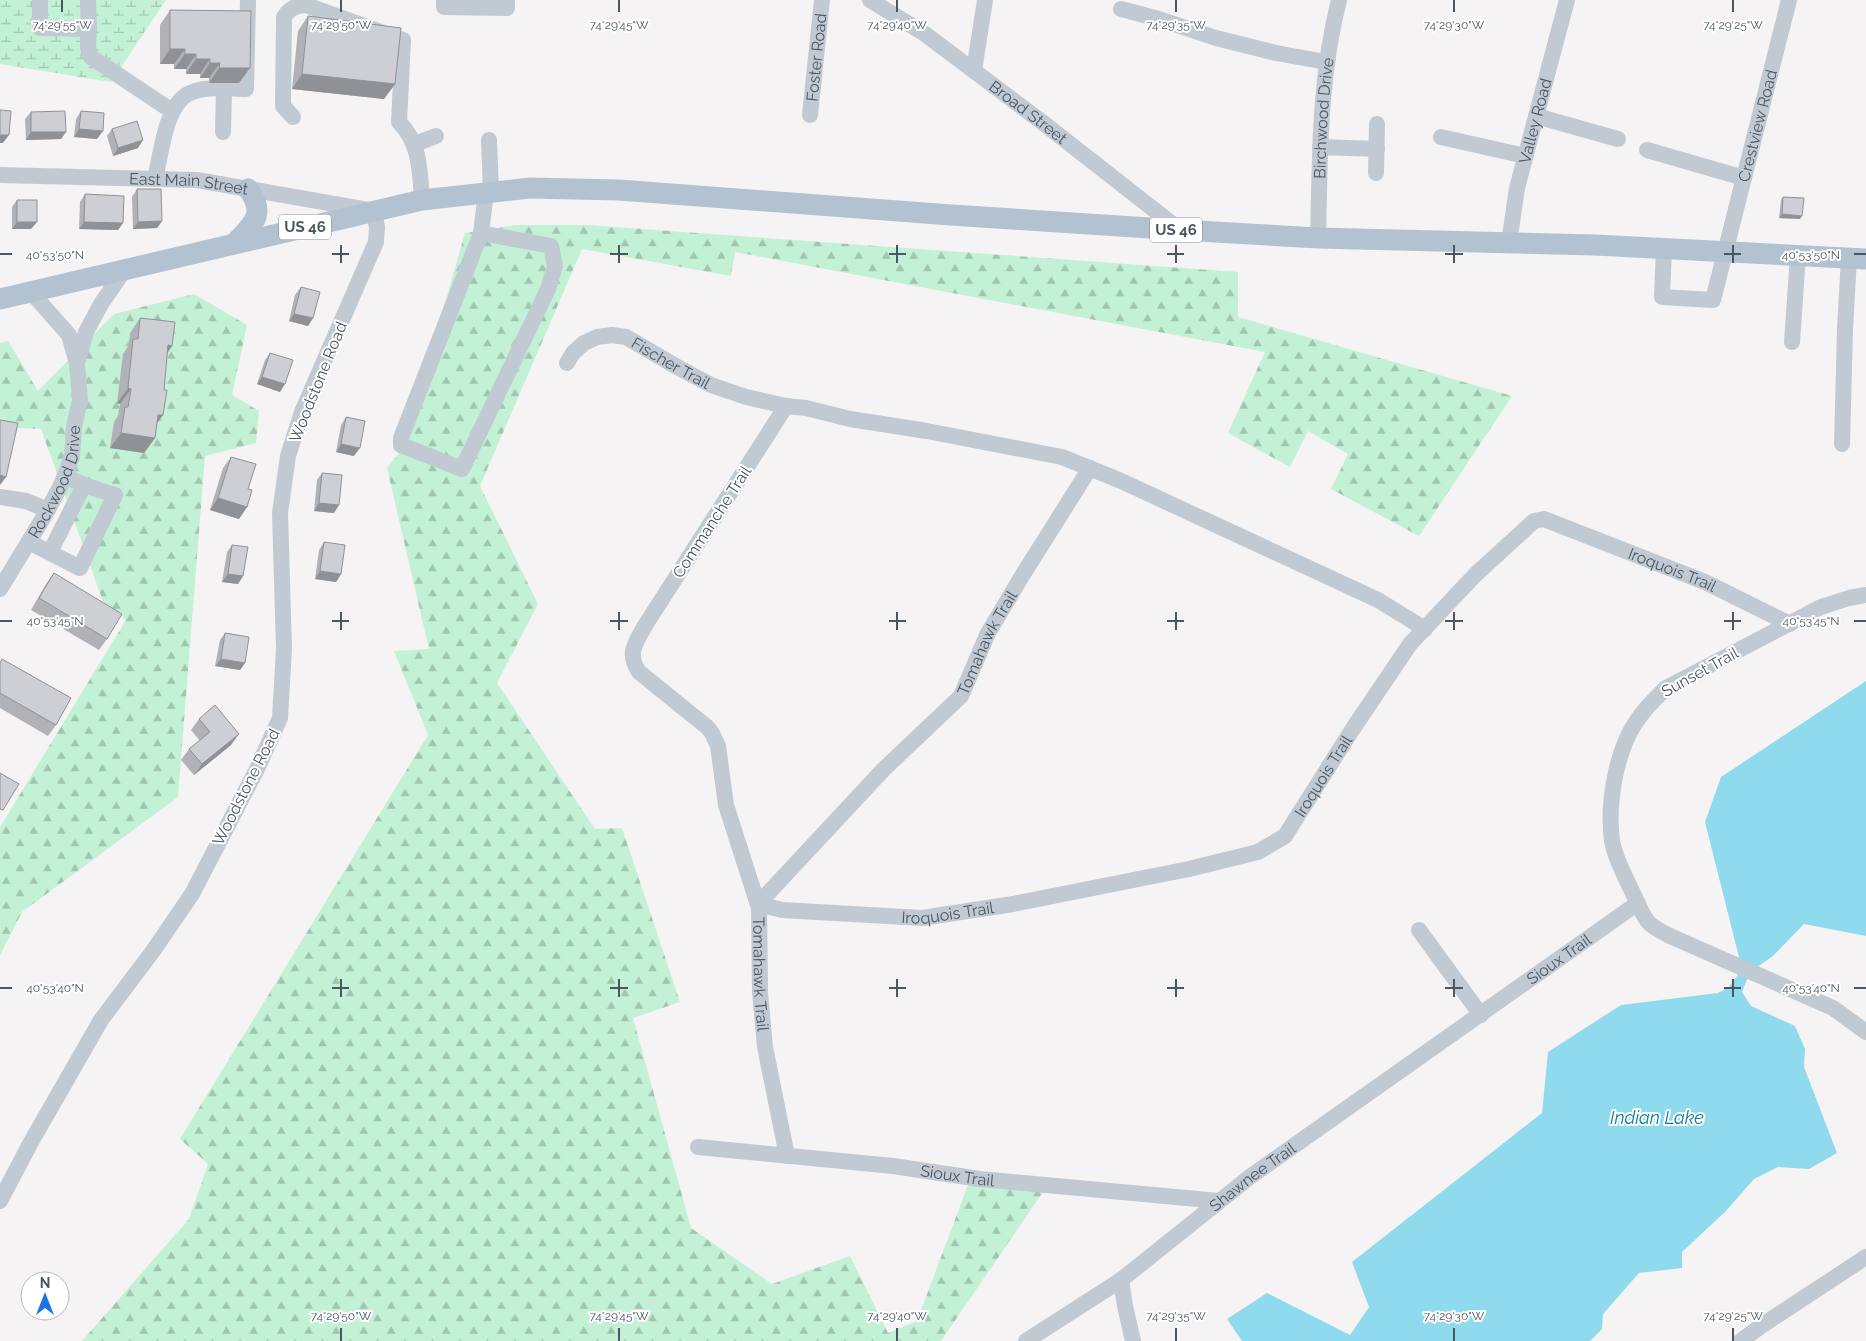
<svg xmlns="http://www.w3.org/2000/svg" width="1866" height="1341" viewBox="0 0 1866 1341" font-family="Raleway,sans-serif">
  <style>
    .forest { fill: url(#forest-firs) }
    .wetland { fill: url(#wetland-marsh) }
    .water { fill: #90daee }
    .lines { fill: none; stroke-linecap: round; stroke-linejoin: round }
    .minor { stroke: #c1cad2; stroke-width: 16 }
    .major { stroke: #b3c2d1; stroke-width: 21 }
    .wall { fill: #b0b2b7 }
    .shaded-wall { fill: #909195 }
    .building { fill: #cdcfd5; stroke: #909195 }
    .ticks { fill: none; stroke: #4a5661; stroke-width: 2 }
    .labels { text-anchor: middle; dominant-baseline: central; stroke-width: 4; stroke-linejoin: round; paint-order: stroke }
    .shield { fill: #fff; stroke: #808990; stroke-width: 1 }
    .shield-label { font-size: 15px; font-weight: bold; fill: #4a5661 }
    .street-label { font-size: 16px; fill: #4a5661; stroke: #fff }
    .water-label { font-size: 18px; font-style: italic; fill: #0c7c9b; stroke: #fff }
    .ticks-label { font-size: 12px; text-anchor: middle; fill: #4a5661; stroke: #fff; stroke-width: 4; stroke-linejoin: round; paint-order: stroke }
  </style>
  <defs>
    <pattern id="forest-firs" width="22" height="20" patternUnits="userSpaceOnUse" patternTransform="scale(1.25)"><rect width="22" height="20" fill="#c3f1d5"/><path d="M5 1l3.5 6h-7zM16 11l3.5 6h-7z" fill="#a0c6b0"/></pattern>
    <pattern id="wetland-marsh" width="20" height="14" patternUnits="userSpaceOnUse" patternTransform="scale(1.25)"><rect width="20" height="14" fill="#c3f1d5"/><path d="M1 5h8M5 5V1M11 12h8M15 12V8" fill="none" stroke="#a0c6b0"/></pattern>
  </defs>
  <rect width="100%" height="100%" fill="#f5f3f3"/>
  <path class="forest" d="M516 225H587L1238 272V317L1512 396 1419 536 1331 489 1348 454 1308 431 1290 467 1228 433 1265 352 735 252 731 276 582 249 480 486 538 604 497 683 595 829 622 828 680 1002 633 1018 691 1228 772 1284 850 1256 888 1333 917 1321 968 1185 1043 1192 941 1341H82L189 1219 208 1164 180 1139 428 735 394 651 429 649 387 468 404 447 465 233Z
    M194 294 247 325 232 395 259 411 256 443 205 456 178 797 22 912 0 955V827L126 620 104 604 41 429 0 427V343L8 341 38 391 114 314Z"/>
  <path class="wetland" d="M0 0H166L111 82 0 64Z"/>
  <path class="water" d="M1866 681V936L1804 924 1773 956 1750 972 1742 992 1751 1006 1795 1026 1805 1049 1804 1067 1837 1153 1809 1169 1778 1167 1754 1179 1725 1212 1682 1252V1268L1639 1273 1603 1314 1602 1329 1590 1341H1242L1227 1319 1267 1293 1350 1335 1369 1307 1352 1262 1542 1113 1548 1052 1621 1005 1718 993 1729 987 1742 969 1705 822 1721 777Z"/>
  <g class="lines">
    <g class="minor">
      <path d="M40 0V28L89 29 88 48 91 57 172 111"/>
      <path d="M88 0 89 29"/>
      <path d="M305 0 306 5 403 40 399 122C420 143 420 171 422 200"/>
      <path d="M444 0V7L507 8V0"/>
      <path id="s1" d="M870 0 925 34 1042 122 1180 230"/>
      <path d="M1121 9 1159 19 1216 38 1276 53 1326 62"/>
      <path d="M974 71 985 0"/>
      <path id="s2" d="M810 115 822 0"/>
      <path d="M1536 116 1618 139"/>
      <path d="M293 117 283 106 284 17C290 8 295 6 306 5"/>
      <path d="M223 132 224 89"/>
      <path d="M1441 137 1525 156"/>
      <path d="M489 140 491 191"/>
      <path d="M415 144 436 136"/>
      <path d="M1320 147 1377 149"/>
      <path d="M1647 150 1744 178"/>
      <path d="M1376 173 1377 124"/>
      <path id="s3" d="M0 175 197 180 374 211 377 227 376 242 302 412 288 456 280 513 284 648 280 718 257 769 192 894 153 951 101 1020 31 1142 0 1201"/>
      <path d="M155 179C161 155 165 106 188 94 204 85 228 89 246 89L248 0"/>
      <path d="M481 233 551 246 555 266 548 289 462 469 401 445V438L481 233 486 192"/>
      <path id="s4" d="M1318 238C1320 157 1319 78 1339 0"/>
      <path id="s5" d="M1509 243 1517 188 1567 0"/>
      <path id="s6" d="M1664 248 1662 297 1713 300 1789 0"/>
      <path d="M1792 342 1798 255"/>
      <path d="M77 363 86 332 101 304 125 269"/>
      <path id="s7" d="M567 363 573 353 584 343 597 337 612 335 626 337 679 368 711 385 746 397 786 406 806 408 850 419 927 431 1062 457 1119 480 1378 600 1425 629"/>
      <path id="s8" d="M786 406 646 624C636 642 626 653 639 672L707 727 712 733 718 746 726 805 759 908 760 992 765 1047 787 1156"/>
      <path d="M1842 444 1845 329 1849 258"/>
      <path d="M0 497 26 501 48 510"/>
      <path d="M29 542 80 568 115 495 84 485 65 476"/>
      <path d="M50 552 84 485"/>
      <path id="s9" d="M0 589 45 515 61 485 72 457 74 427 80 400 77 363 69 335 31 292"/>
      <path d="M1866 595 1849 598 1821 607 1666 688C1656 698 1646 707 1638 719 1616 749 1607 804 1612 841 1615 858 1623 872 1630 887 1635 897 1643 918 1650 924 1656 929 1664 933 1670 936L1833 1008 1866 1032"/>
      <path id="s10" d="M758 904 782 910 922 918 1013 904 1189 869 1258 852 1285 836 1352 730 1410 644 1475 575 1534 521 1544 519 1705 582 1790 624"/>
      <path id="s11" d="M758 904 884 769 961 696 988 633 1022 576 1090 468"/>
      <path d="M1419 930 1481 1015"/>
      <path id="s12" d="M698 1147 893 1166 980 1179 1219 1201"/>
      <path d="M1121 1280 1125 1306 1133 1341"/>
      <path id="s13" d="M1026 1341 1121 1280 1251 1176 1638 903"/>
      <path d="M1741 1341 1761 1326 1866 1257"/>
    </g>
    <path class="major" d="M235 243C253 224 267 214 248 189
      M0 299 422 200 530 188 619 190 951 215 1180 230 1318 238 1595 245 1866 259"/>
  </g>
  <path class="wall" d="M170 10 239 83H209V78H200V74H186V69H174V64H160V25Z
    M308 16 395 84 384 99 292 89 298 31Z
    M81 111 97 139 74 137 76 119Z
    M31 112 66 132 61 139 26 140 25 119Z
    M112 129 138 148 113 156 107 136Z
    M137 189 162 221 157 228 133 229 132 197Z
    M85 194 123 223 118 230 79 229 80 202Z
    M1783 197 1800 219 1779 218 1781 200Z
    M17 200 31 229H12V207Z
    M301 287 313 318 308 326 289 321 295 295Z
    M140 318 172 346 167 353 164 390 163 415 157 423 155 438 144 453 110 448 114 422 118 416 120 404 117 403 123 354 129 345 130 333Z
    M270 353 280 392 257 384 265 360Z
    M346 417 354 456 336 452 341 425Z
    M231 457 248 489 247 507 239 519 210 510 223 468Z
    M322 473 334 513 314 511 317 480Z
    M324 542 341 574 336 582 315 579 319 550Z
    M232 545 243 576 238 584 222 582 227 552Z
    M54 573 107 639 99 650 31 610 46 584Z
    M225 633 245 663 240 670 215 666 220 640Z
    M0 662 56 725 48 736 0 708Z
    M199 719 231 745 194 775 181 760 189 749 200 741 191 730Z"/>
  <path class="shaded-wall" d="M170 49H185L174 64H160Z
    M185 54H196L186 69H174Z
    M196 59H210L200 74H186Z
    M210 63H220L209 78H200Z
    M219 68H250L239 83H209Z
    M302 74 395 84 384 99 292 89Z
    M79 129 103 131 97 139 74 137Z
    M31 132H66L61 139 26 140Z
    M0 135H9L3 143H0Z
    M143 140 138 148 113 156 118 148Z
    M1782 214 1802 216 1800 219 1779 218Z
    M162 221 157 228 133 229 138 222Z
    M17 222H37L31 229H12Z
    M84 222 123 223 118 230 79 229Z
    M294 314 313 318 308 326 289 321Z
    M168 345 172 346 162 361Z
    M262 377 285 384 280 392 257 384Z
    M128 388 131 389 120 404 117 403Z
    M158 415H163L152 430Z
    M121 433 155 438 144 453 110 448Z
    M341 444 360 448 354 456 336 452Z
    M0 475 6 477 0 485Z
    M218 498 247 507 239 519 210 510Z
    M319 503 339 505 334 513 314 511Z
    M320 571 341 574 336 582 315 579Z
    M228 574 243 576 238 584 222 582Z
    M221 659 245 663 240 670 215 666Z
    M239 734 231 745 194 775 202 764Z"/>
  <path class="building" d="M170 10 251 11 250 68H219L220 63H210V59H196V54H185V49H170Z
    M308 16 401 28 395 84 302 74Z
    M0 110 11 111 9 135H0Z
    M65 111 66 132H31V112Z
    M81 111 104 113 103 131 79 129Z
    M137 121 143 140 118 148 112 129Z
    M137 189H161L162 221 138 222Z
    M85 194 124 196 123 223 84 222Z
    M1783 197 1804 198 1802 216 1782 214Z
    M17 200H37V222H17Z
    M301 287 320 292 313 318 294 314Z
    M140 318 175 322 172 346 168 345 164 390H167L163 415H158L155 438 121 433 125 407H128L131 389 128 388 133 339H138Z
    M270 353 293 360 285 384 262 377Z
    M346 417 365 421 360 448 341 444Z
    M0 420 18 423 6 477 0 475Z
    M231 457 256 464 248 489 252 490 247 507 218 498Z
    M322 473 342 475 339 505 319 503Z
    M324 542 345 545 341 574 320 571Z
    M232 545 248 547 243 576 228 574Z
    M54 573 122 614 107 639 39 598Z
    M225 633 249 637 245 663 221 659Z
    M2 659 71 698 56 725 0 693V663Z
    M215 705 239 734 202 764 189 749 210 732 199 719Z
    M0 773 19 784 3 810 0 809Z"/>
  <path class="ticks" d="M62 0V12M341 0V12M619 0V12M897 0V12M1176 0V12M1454 0V12M1733 0V12M341 245V263M619 245V263M897 245V263M1176 245V263M1454 245V263M1733 245V263M0 254H12M332 254H349M610 254H628M889 254H906M1167 254H1184M1445 254H1463M1724 254H1741M1854 254H1866M341 612V630M619 612V630M897 612V630M1176 612V630M1454 612V630M1733 612V630M0 621H12M332 621H349M610 621H628M889 621H906M1167 621H1184M1445 621H1463M1724 621H1741M1854 621H1866M341 979V997M619 979V997M897 979V997M1176 979V997M1454 979V997M1733 979V997M0 988H12M332 988H349M610 988H628M889 988H906M1167 988H1184M1445 988H1463M1724 988H1741M1854 988H1866M341 1328V1341M619 1328V1341M897 1328V1341M1176 1328V1341M1454 1328V1341M1733 1328V1341"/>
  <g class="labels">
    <g class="shield">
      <rect x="279" y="214.5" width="52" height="25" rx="4"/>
      <rect x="1150" y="217.5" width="52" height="25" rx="4"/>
    </g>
    <g class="shield-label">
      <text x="305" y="227">US 46</text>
      <text x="1176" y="230">US 46</text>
    </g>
    <g class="street-label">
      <text stroke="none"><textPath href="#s2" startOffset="58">Foster Road</textPath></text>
      <text stroke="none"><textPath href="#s1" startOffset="194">Broad Street</textPath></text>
      <text stroke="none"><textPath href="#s4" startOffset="120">Birchwood Drive</textPath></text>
      <text stroke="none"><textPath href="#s5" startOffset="125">Valley Road</textPath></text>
      <text stroke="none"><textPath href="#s6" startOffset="280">Crestview Road</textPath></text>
      <text stroke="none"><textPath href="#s3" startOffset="189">East Main Street</textPath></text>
      <text stroke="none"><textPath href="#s7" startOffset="122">Fischer Trail</textPath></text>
      <text transform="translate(318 382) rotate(-68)">Woodstone Road</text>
      <text stroke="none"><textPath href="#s9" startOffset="122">Rockwood Drive</textPath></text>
      <text transform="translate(712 522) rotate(-57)">Commanche Trail</text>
      <text stroke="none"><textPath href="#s10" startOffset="1091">Iroquois Trail</textPath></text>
      <text stroke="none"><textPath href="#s11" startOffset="350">Tomahawk Trail</textPath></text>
      <text transform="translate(1700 672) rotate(-29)">Sunset Trail</text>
      <text stroke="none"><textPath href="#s10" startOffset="610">Iroquois Trail</textPath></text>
      <text transform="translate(246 787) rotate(-63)">Woodstone Road</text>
      <text stroke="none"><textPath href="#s10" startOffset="191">Iroquois Trail</textPath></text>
      <text stroke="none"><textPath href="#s13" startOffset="656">Sioux Trail</textPath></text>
      <text stroke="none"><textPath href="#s8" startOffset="655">Tomahawk Trail</textPath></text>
      <text stroke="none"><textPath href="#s12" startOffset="261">Sioux Trail</textPath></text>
      <text stroke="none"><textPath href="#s13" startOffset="280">Shawnee Trail</textPath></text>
    </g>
    <g class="water-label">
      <text x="1657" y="1117">Indian Lake</text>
    </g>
  </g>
  <g class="ticks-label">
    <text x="62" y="29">74°29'55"W</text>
    <text x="341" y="29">74°29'50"W</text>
    <text x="619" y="29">74°29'45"W</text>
    <text x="897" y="29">74°29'40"W</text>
    <text x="1176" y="29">74°29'35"W</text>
    <text x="1454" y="29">74°29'30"W</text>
    <text x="1733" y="29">74°29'25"W</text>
    <text x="55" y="259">40°53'50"N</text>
    <text x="1811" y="259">40°53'50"N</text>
    <text x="55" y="625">40°53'45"N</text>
    <text x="1811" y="625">40°53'45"N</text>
    <text x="55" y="992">40°53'40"N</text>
    <text x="1811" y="992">40°53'40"N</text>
    <text x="341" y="1320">74°29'50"W</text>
    <text x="619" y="1320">74°29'45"W</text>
    <text x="897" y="1320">74°29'40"W</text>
    <text x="1176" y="1320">74°29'35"W</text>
    <text x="1454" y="1320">74°29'30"W</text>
    <text x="1733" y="1320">74°29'25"W</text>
  </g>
  <g transform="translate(45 1296)"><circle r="24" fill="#ffffff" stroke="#b7bbc0"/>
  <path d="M0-4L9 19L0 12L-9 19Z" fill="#1a73e8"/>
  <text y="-8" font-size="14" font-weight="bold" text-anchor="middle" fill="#4a5661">N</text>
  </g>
</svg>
